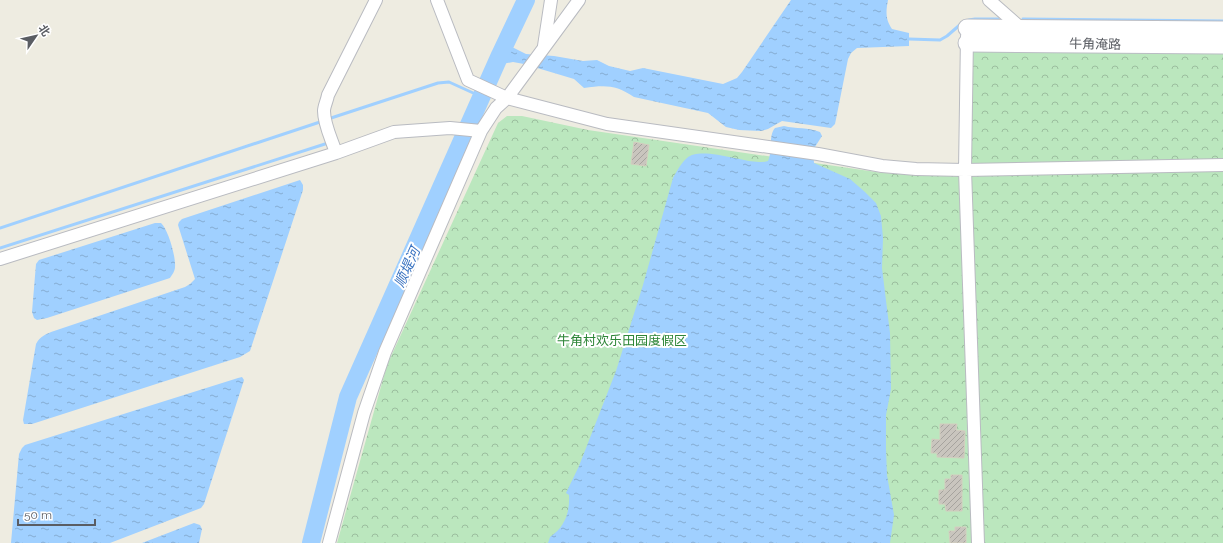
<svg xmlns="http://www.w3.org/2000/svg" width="1223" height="543" viewBox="0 0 1223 543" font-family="Raleway,'Noto Sans SC',sans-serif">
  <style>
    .park { fill: url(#park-crowns) }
    .water { fill: url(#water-ripples) }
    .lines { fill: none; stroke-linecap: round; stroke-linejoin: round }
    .stream { stroke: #a0d0ff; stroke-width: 3 }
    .river { stroke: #a0d0ff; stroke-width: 18 }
    .building { fill: url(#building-hatch); stroke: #d3cebf }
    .street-casing { stroke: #b9bbc1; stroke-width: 14 }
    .secondary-casing { stroke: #babdc4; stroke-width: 19 }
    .street { stroke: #fff; stroke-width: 12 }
    .secondary { stroke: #fff; stroke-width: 17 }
    .labels { text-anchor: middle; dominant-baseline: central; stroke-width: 4; stroke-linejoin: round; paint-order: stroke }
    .street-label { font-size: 13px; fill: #5a5d63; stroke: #fff }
    .park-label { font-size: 13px; fill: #2e8638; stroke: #fff }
    .water-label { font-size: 14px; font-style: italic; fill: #3973c1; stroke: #fff }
  </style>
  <defs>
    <pattern id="park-crowns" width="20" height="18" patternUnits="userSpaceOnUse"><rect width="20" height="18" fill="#bbe7be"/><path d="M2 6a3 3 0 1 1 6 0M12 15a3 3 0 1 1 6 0" fill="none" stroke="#9bbe9e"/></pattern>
    <pattern id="water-ripples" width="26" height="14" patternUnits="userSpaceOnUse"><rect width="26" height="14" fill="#a0d0ff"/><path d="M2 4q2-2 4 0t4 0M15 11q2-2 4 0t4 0" fill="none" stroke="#85acd2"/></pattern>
    <pattern id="building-hatch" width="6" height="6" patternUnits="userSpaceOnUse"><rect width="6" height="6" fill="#c9c5be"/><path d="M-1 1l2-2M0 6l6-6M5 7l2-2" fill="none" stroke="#a6a39e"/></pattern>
  </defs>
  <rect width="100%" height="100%" fill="#eeece1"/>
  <path class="park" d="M972 49 1223 52V543H337L387 365 498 123 507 116H522L588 130 883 173 971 176Z"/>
  <path class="water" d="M791 0H888C886 11 885 19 892 29L909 33V46L857 48 851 53 848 59 835 124 831 128 782 121 768 129 761 131 739 130 726 127 708 113 634 97C616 85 606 85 584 88L574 79 524 64 513 62 496 65 506 44 526 54 554 56 583 61 597 60 609 66 630 71 643 68 723 84 737 78 742 72Z
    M784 126C796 129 808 127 820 132L822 136 813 150 814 163 850 179 865 192 876 203 881 216 883 238 882 268 890 333 891 389 886 415V449L887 475 894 515 890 543H548L550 537C565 527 570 512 569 495L566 493 579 466 616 371 643 285 673 178C677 171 681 163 687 158 700 146 742 162 759 162 762 162 765 162 768 161 773 151 768 136 775 128Z
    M300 180 303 185V190L250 351 240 357 32 424H24L23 420 36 344C40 336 46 334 54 331L185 287 190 284 195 279 178 225 179 222 182 219Z
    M155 223H161C168 229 176 257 175 267 175 271 172 275 170 278L47 318 37 320 34 318 32 312 36 264 39 260Z
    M242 377 244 380 204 504 201 508 110 543H11L19 454 22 448 25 445 238 378Z
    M194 523 200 525 202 529 199 543H142Z"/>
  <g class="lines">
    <path class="stream" d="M1023 19 1223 21
      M969 20 975 19H998
      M909 39 940 40 947 36 962 23
      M328 119 438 83 449 82 482 97
      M0 228 323 121
      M0 248 325 144"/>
    <path class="river" d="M311 543 348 397 500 55 526 0"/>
  </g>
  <path class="building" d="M634 142 649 145 646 166 631 164Z
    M940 424H957L956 430 965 431 964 458 937 457V453H931L932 439 940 440Z
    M951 475H962V511H946L945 504H939V490H945V479H951Z
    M955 527H966V543H950L949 531H955Z"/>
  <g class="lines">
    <defs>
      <path id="street" d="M437 0 468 80 507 98 607 124 818 154 882 166 916 169 965 170 1223 165
        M989 0 1023 30
        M967 36 965 170 978 543
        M544 46 551 0
        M336 153C332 140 324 125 324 111 324 106 327 101 328 95L376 0
        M0 259 336 153 394 132 450 128 481 131
        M329 543 364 413 385 352 481 131 496 108 507 98 579 0"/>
      <path id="secondary" d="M967 28 1223 30
        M967 43 1223 45"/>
    </defs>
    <use href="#street" class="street-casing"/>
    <use href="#secondary" class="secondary-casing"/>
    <use href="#street" class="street"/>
    <use href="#secondary" class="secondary"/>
  </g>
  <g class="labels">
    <g class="street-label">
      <text transform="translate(1095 44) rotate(1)">牛角淹路</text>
    </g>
    <g class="park-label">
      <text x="622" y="340">牛角村欢乐田园度假区</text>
    </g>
    <g class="water-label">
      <text transform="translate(407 267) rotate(-66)">顺堤河</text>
    </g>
  </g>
  <g transform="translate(36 36) rotate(56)" stroke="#ffffff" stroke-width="3" paint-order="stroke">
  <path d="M0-3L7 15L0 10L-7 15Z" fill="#5a5d63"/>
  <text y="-6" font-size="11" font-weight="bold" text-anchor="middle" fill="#5a5d63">北</text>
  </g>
  <path d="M18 519v6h77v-6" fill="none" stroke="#5a5d63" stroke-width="2"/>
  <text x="24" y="519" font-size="12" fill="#5a5d63" stroke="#ffffff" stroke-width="3" paint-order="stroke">50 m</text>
</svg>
